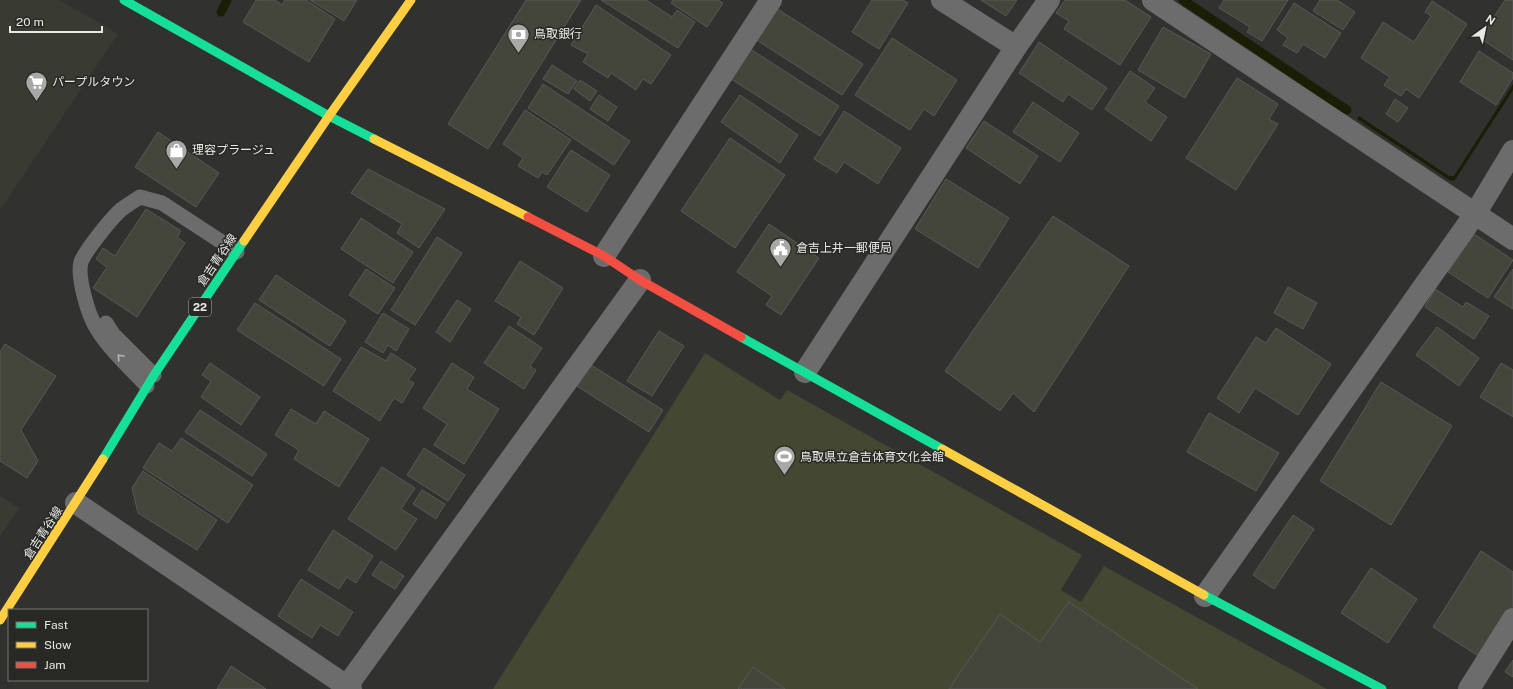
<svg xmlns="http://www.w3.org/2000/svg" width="1513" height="689" viewBox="0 0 1513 689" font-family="'Public Sans','Noto Sans JP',sans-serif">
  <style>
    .built { fill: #393a31 }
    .green { fill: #444731 }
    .water { fill: #1b1d04 }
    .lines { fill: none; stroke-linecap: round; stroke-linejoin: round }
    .stream { stroke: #1b1d04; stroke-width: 9 }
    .building { fill: #44463c; stroke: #585857 }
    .lane { stroke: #6c6c6c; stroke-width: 15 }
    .street { stroke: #6c6c6c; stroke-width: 22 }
    .fast { stroke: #16e098; stroke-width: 9 }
    .slow { stroke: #ffcf43; stroke-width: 9 }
    .jam { stroke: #f24e42; stroke-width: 9 }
    .oneway { stroke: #b6b7b5 }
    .labels { text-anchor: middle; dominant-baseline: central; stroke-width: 3; stroke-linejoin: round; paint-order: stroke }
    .shield { fill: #282824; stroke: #aeafac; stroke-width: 1 }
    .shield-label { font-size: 11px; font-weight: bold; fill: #e8e9e6 }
    .poi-label { font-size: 12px; fill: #e8e9e6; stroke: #282824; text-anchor: start }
    .street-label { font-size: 12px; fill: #e8e9e6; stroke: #282824 }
  </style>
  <rect width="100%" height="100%" fill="#31312f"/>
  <path class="built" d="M0 0H59L118 34 0 210Z
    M0 496 19 508 0 536Z"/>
  <path class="green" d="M705 353 780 400 787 390 1082 555 1061 590 1081 602 1104 566 1327 689H493Z"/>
  <path class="water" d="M1513 84V90L1455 180 1451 181 1357 119 1359 116 1449 176H1454Z"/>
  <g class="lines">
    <path class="stream" d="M1183 0 1347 110
      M221 12 227 0"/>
  </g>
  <path class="building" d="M256 0H275L282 5 285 0H306L335 19 309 62 243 22Z
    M310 0H357L344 21Z
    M526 0H581L488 149 448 124Z
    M601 0H646L672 17 677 10 695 22 678 48Z
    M673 0H718L723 3 707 27 671 3Z
    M872 0H903L908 3 879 49 852 32Z
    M981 0H1017L1006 16Z
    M1065 0H1125L1151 17 1120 65 1064 29 1069 21 1056 13Z
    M1224 0H1288L1262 41 1247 32 1250 27 1219 8Z
    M1320 0H1337L1355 12 1343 30 1313 11Z
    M1505 0H1513V60L1480 38Z
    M1432 1 1467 24 1419 98 1406 89 1401 96 1384 85 1390 77 1361 58 1383 22 1414 42 1431 16 1425 12Z
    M1294 3 1341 33 1325 58 1303 44 1297 53 1283 45 1288 38 1277 30Z
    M596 5 671 55 651 84 643 79 636 90 611 73 608 78 583 62 588 54 571 45Z
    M776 8 863 64 842 95 755 39Z
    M1163 27 1211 54 1185 98 1138 70Z
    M892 38 957 80 934 116 924 109 910 130 855 95Z
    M1039 42 1107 88 1092 110 1068 94 1063 102 1019 73Z
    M750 49 839 106 820 136 731 79Z
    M1479 51 1513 73V78L1496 105 1460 82Z
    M552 65 577 81 568 94 543 79Z
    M1130 71 1155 88 1145 102 1167 117 1151 141 1105 109Z
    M1237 78 1278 104 1269 119 1278 124 1236 190 1186 158Z
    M580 80 597 91 590 101 574 89Z
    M543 84 630 141 614 165 528 108Z
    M599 95 617 107 608 121 590 109Z
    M740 95 798 135 780 163 721 122Z
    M1395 99 1408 108 1398 122 1386 114Z
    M1033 102 1079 133 1060 162 1013 132Z
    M525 110 571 140 547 175 542 172 538 178 518 166 523 158 503 144Z
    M844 111 901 148 878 184 844 162 837 173 814 159Z
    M984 121 1038 156 1020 184 966 148Z
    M158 132 219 173 196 207 135 167Z
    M730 138 785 175 735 248 681 211Z
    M571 150 610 175 587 212 547 187Z
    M368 169 445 209 419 248 397 233 402 224 351 193Z
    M946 179 1009 218 978 268 915 229Z
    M146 209 181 231 177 237 185 243 137 317 93 288 107 267 96 259 103 248 115 256Z
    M1053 216 1129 266 1034 412 1013 393 1000 411 945 371Z
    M361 218 413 252 393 283 341 249Z
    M769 224 819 258 781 315 766 305 772 296 737 272Z
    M1474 234 1513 260 1488 298 1448 272Z
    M437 237 462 253 415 325 391 310Z
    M520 261 563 288 534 335 517 324 521 317 495 301Z
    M366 269 395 288 378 314 349 295Z
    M1513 269V309L1494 297Z
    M276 275 346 321 330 346 259 300Z
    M1288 287 1317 303 1303 329 1274 313Z
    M1435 289 1463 307 1466 302 1489 316 1474 339 1425 307Z
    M457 300 471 309 450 342 436 332Z
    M255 303 341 359 324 386 237 330Z
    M383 313 409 329 396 351 388 345 383 353 365 342Z
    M509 326 542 348 530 366 536 370 524 389 484 363Z
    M1437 327 1479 358 1459 386 1416 355Z
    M1276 328 1331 364 1298 415 1255 388 1239 413 1217 398 1256 337 1266 343Z
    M659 331 684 346 652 396 627 381Z
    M5 344 56 376 21 430 38 461 27 478 0 461V352Z
    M361 347 386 361 391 353 416 369 408 380 414 383 402 403 394 398 380 421 333 391Z
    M583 360 663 410 649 432 569 381Z
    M210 363 260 397 241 425 201 397 211 381 202 375Z
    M452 363 474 377 467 389 499 409 464 464 434 445 447 424 423 408Z
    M1501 363 1513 370V417L1480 397Z
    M1381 382 1452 426 1391 525 1320 481Z
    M291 409 316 424 324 411 369 439 339 487 294 459 299 450 275 435Z
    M200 410 267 454 252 476 185 432Z
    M1209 413 1279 453 1256 491 1187 452Z
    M181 438 253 485 228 523 143 468 159 443 172 451Z
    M424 448 465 475 448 501 407 475Z
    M382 467 415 488 401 509 417 519 396 550 348 519Z
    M143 471 217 520 197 550 138 513 132 488Z
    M422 490 445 504 436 519 413 504Z
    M1293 515 1314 529 1274 589 1253 575Z
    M333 530 373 556 356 583 347 577 339 589 308 570Z
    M1481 551 1513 572V606L1480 657 1433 627Z
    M381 561 404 576 395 589 372 575Z
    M1371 568 1417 599 1388 643 1341 613Z
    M301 579 353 612 338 636 320 625 312 638 278 616Z
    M1069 602 1198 689H949L1000 614 1040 642Z
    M1513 660V677L1505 672Z
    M231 666 266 689H217Z
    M753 667 785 689H738Z"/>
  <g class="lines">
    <path class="lane" d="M106 323 113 334 154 375
      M147 386C130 368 110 350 97 329 88 315 77 277 81 262 85 251 113 216 122 209 128 204 134 201 140 197L162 203 237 252"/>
    <path class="street" d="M942 0 1016 47
      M1153 0 1513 239
      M604 256 771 0
      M805 372 1016 47 1049 0
      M76 503 351 689
      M1205 596 1475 214 1513 151
      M347 686 640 280
      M1469 689 1513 619"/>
    <path class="fast" d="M124 0 329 116 374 139
      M741 337 942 449
      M103 459 154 375 244 241
      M1204 595 1382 689"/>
    <path class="slow" d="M374 139 528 217
      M244 241 329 116 411 0
      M942 449 1204 595
      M0 620 103 459"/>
    <path class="jam" d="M528 217 604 256 640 280 741 337"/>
  </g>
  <defs><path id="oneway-chevron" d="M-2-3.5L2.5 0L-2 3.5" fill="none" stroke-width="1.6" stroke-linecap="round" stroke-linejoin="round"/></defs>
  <use class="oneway" href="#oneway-chevron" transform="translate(120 357) rotate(-133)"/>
  <defs>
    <symbol id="bank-pin" viewBox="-11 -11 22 30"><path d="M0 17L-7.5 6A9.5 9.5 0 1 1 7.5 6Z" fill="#a8a9a6" stroke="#282824"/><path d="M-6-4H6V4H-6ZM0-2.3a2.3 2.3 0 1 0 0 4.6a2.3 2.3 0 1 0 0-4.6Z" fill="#fff"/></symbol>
    <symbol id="supermarket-pin" viewBox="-11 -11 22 30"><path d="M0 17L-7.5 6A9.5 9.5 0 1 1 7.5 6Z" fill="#a8a9a6" stroke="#282824"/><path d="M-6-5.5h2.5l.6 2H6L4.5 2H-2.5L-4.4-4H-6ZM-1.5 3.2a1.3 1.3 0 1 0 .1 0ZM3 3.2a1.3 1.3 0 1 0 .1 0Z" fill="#fff"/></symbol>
    <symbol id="shop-pin" viewBox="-11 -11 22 30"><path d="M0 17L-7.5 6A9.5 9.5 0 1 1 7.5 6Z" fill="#a8a9a6" stroke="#282824"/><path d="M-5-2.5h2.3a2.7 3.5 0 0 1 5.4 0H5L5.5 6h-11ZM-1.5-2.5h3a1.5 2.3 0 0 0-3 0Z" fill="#fff"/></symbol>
    <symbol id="civic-pin" viewBox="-11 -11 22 30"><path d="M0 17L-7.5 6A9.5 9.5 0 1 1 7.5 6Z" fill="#a8a9a6" stroke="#282824"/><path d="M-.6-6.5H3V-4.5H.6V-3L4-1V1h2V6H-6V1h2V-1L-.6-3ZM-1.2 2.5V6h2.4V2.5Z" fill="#fff"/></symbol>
    <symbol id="stadium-pin" viewBox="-11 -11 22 30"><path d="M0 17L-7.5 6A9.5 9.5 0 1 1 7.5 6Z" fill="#a8a9a6" stroke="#282824"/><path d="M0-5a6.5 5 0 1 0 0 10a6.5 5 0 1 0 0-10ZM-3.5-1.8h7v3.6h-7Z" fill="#fff"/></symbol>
  </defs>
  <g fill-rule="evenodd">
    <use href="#bank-pin" x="506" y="22" width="25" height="34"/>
    <use href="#supermarket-pin" x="24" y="70" width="25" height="34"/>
    <use href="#shop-pin" x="164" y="138" width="25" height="34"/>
    <use href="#civic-pin" x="768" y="236" width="25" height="34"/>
    <use href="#stadium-pin" x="772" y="444" width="25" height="34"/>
  </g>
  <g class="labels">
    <rect class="shield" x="189" y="298" width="22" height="18" rx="3"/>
    <g class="shield-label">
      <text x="200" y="307">22</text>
    </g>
    <g class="poi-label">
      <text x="534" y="34">鳥取銀行</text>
      <text x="52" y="82">パープルタウン</text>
      <text x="192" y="150">理容プラージュ</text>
      <text x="796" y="248">倉吉上井一郵便局</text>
      <text x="800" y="457">鳥取県立倉吉体育文化会館</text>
    </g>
    <g class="street-label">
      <text transform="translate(217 260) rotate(-56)">倉吉青谷線</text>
      <text transform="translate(43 533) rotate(-57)">倉吉青谷線</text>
    </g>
  </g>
  <rect x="8" y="609" width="140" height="72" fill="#282824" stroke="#757572"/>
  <rect x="16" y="622" width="20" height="6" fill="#16e098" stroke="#757572"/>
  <text x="44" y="629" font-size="12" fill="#e8e9e6">Fast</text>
  <rect x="16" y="642" width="20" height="6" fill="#ffcf43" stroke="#757572"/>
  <text x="44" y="649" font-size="12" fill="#e8e9e6">Slow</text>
  <rect x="16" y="662" width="20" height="6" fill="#f24e42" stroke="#757572"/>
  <text x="44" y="669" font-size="12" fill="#e8e9e6">Jam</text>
  <g transform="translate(1485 28) rotate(33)" stroke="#282824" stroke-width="3" paint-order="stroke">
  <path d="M0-3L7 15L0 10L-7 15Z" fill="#e8e9e6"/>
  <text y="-6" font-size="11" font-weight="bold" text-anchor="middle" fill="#e8e9e6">N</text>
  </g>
  <path d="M10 26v6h92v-6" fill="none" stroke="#e8e9e6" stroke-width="2"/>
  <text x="16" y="26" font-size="12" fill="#e8e9e6" stroke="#282824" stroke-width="3" paint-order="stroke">20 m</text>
</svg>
